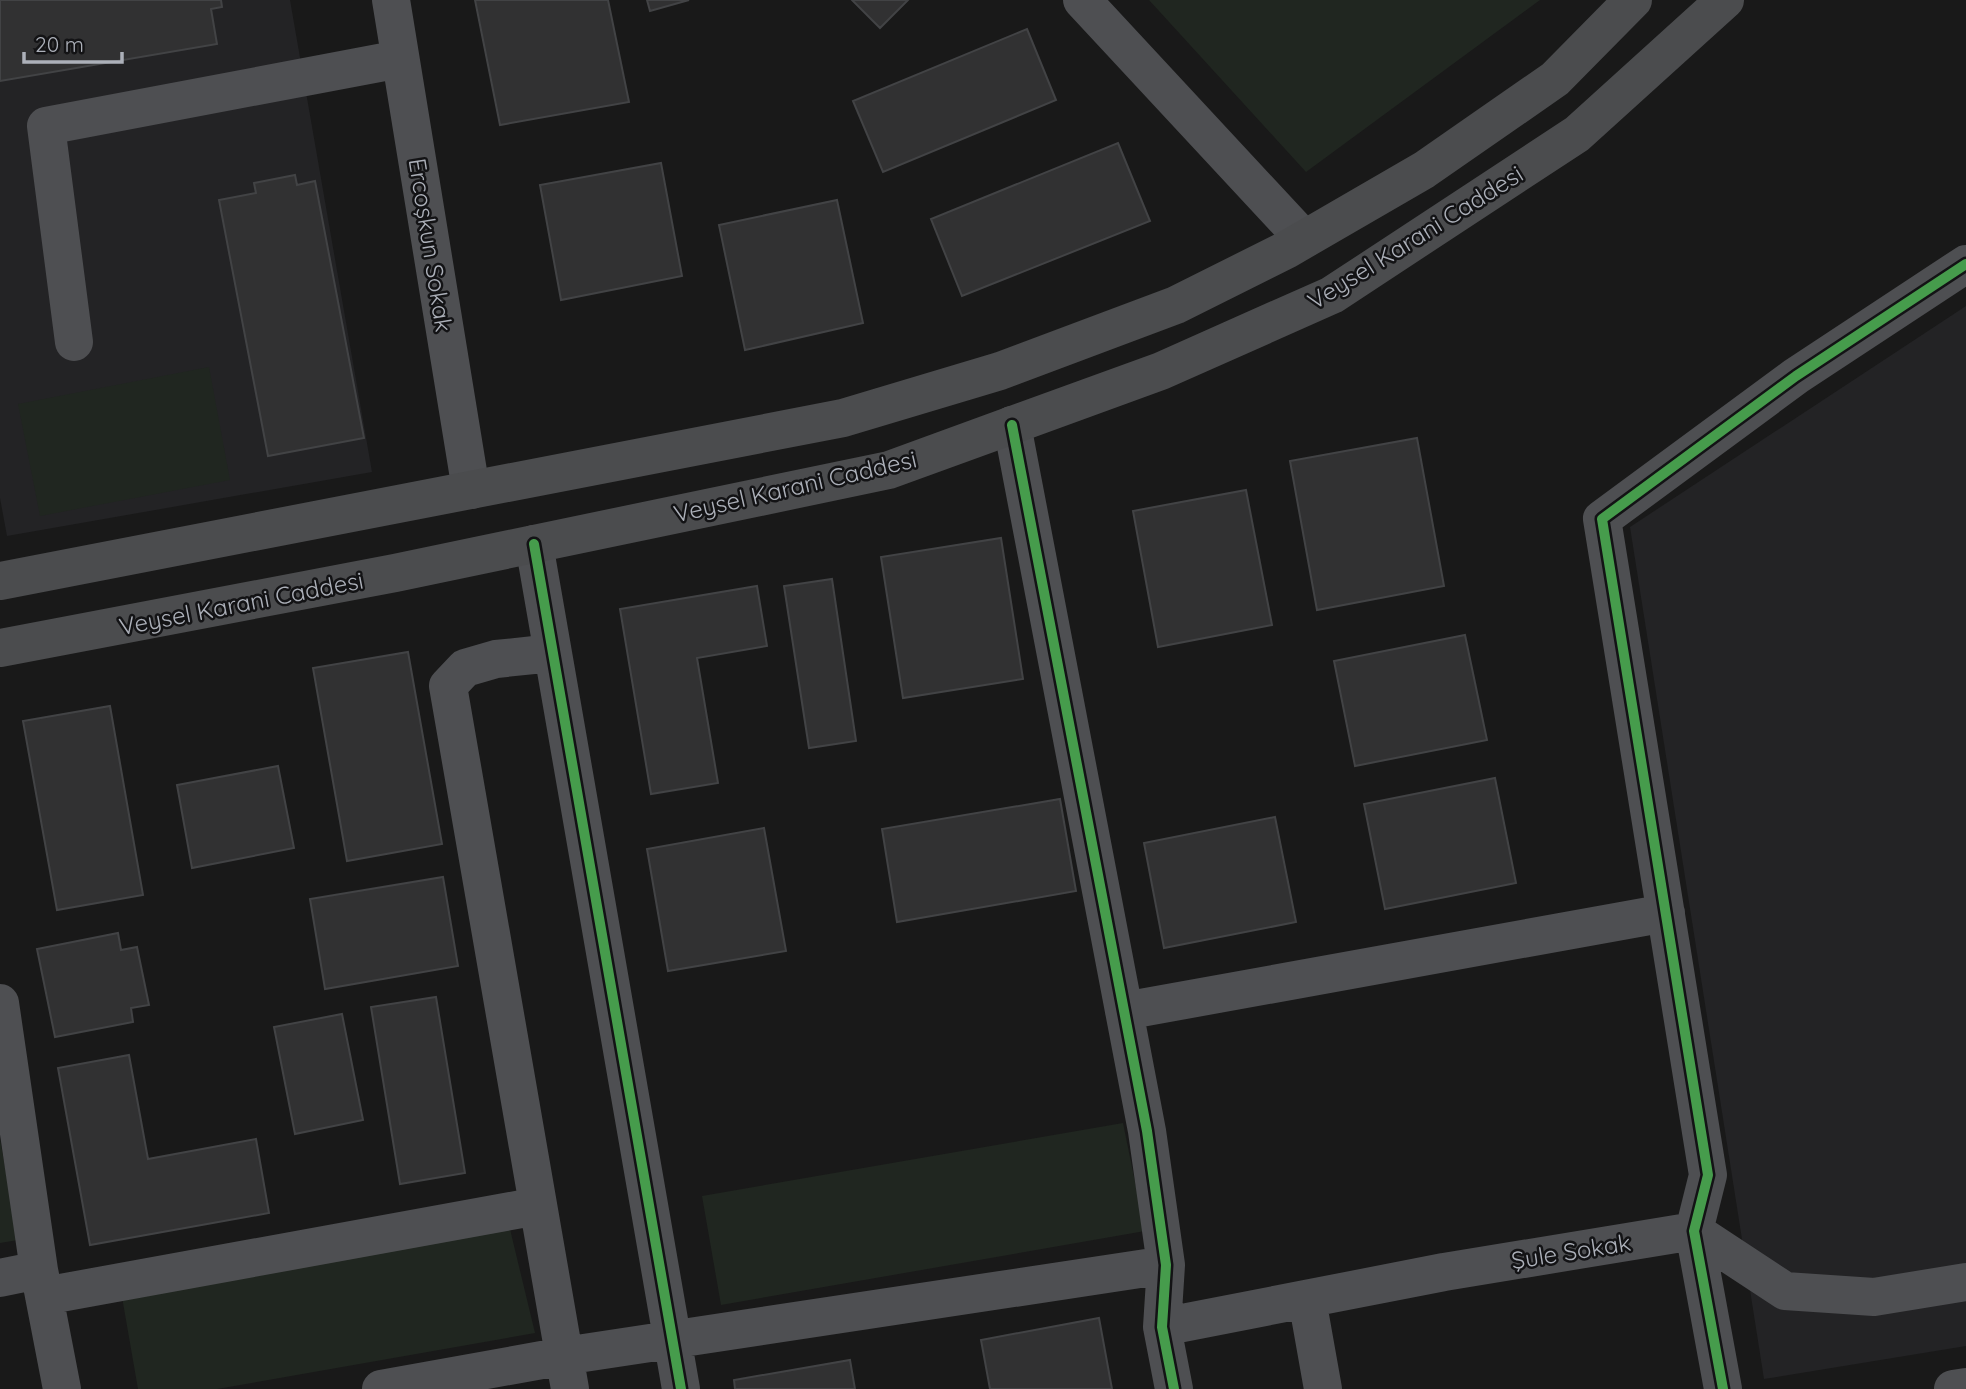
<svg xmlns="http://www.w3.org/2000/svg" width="1966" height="1389" viewBox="0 0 1966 1389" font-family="Quicksand,sans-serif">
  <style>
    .built { fill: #232325 }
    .green { fill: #202620 }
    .building { fill: #313132; stroke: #424345; stroke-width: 2 }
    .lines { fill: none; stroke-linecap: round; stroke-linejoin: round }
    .minor { stroke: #4e4f52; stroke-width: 38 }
    .major { stroke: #4b4c4e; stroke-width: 38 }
    .cycleway-casing { stroke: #131315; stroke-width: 15 }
    .cycleway { stroke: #469c4c; stroke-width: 10 }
    .labels { text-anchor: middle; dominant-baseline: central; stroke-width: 5; stroke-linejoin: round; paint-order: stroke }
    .street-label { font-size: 24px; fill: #acb0b9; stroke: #131315 }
  </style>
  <rect width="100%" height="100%" fill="#191919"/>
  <path class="built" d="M0 0H290L372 472 7 536 0 498Z
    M1966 306V1346L1764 1379 1630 527Z"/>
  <path class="green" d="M1149 0H1540L1306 172Z
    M209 367 230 480 40 516 18 404Z
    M1123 1123 1145 1231 721 1305 702 1196Z
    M0 1139 18 1240 0 1243Z
    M510 1229 535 1333 217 1389H138L122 1297Z"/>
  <path class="building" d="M0 0H221L222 7 211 9 217 44 0 81Z
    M475 0H608L629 102 500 125Z
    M647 0H689L650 11Z
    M852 0H908L880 28Z
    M1027 29 1056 100 883 172 853 101Z
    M1118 143 1150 221 962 296 931 219Z
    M661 163 682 276 561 300 540 185Z
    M295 175 297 185 315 181 364 438 268 456 219 200 256 193 254 183Z
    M837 200 863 323 745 350 719 225Z
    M1417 438 1444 586 1317 610 1290 461Z
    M1246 490 1272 625 1158 647 1133 511Z
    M1001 538 1023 679 903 698 881 557Z
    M832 579 856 741 809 748 784 586Z
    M757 586 767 646 697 658 718 783 651 794 620 609Z
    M1465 635 1487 740 1355 766 1334 661Z
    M408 652 442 844 347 861 313 668Z
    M110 706 143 895 57 910 23 721Z
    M278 766 294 848 192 868 177 785Z
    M1495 778 1516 883 1385 909 1364 804Z
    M1060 799 1076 891 897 922 882 829Z
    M1275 817 1296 922 1164 948 1144 843Z
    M764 828 786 951 668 971 647 849Z
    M443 877 458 966 325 989 310 899Z
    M118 933 121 950 137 947 149 1005 131 1008 133 1022 55 1037 37 949Z
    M436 997 465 1173 400 1184 371 1007Z
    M342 1014 363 1120 295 1134 274 1027Z
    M129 1055 148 1159 256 1139 269 1213 90 1245 58 1068Z
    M1099 1318 1112 1389H990L981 1340Z
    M850 1360 855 1389H735L734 1380Z"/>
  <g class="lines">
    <path class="minor" d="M391 0 471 490
      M1082 0 1304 239
      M74 342 46 126 400 59
      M1012 425 1147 1131 1166 1265 1162 1327 1174 1389
      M534 544 681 1389
      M553 653 496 659 465 668 448 686 570 1389
      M0 1003 39 1270 62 1389
      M1124 1011 1666 913
      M0 1278 39 1270
      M44 1296 538 1206
      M1307 1299 1323 1389
      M1162 1327 1444 1272 1694 1231 1785 1291 1874 1297 1966 1282
      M381 1389 564 1356 1166 1265
      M1723 1389 1694 1231 1708 1175 1602 519 1796 376 1966 264
      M1953 1389 1966 1387"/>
    <path class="major" d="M0 581 843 418 1000 371 1176 305 1286 250 1424 170 1555 79 1633 0
      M0 648 395 573 889 470 1161 371 1332 295 1577 134 1725 0"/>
    <defs>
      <path id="cycleway" d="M1012 425 1147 1131 1166 1265 1162 1327 1174 1389
        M534 544 681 1389
        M1723 1389 1694 1231 1708 1175 1602 519 1796 376 1966 264"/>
    </defs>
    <use href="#cycleway" class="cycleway-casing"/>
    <use href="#cycleway" class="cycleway"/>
  </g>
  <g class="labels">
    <g class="street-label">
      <text transform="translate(1415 237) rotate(-32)">Veysel Karani Caddesi</text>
      <text transform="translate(431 245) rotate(81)">Ercoşkun Sokak</text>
      <text transform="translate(795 486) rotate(-13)">Veysel Karani Caddesi</text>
      <text transform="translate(241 603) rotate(-11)">Veysel Karani Caddesi</text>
      <text transform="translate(1571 1251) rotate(-9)">Şule Sokak</text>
    </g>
  </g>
  <path d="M24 52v10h98v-10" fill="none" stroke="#acb0b9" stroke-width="3.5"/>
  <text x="35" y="52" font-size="21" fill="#acb0b9" stroke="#131315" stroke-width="5" paint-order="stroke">20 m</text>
</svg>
